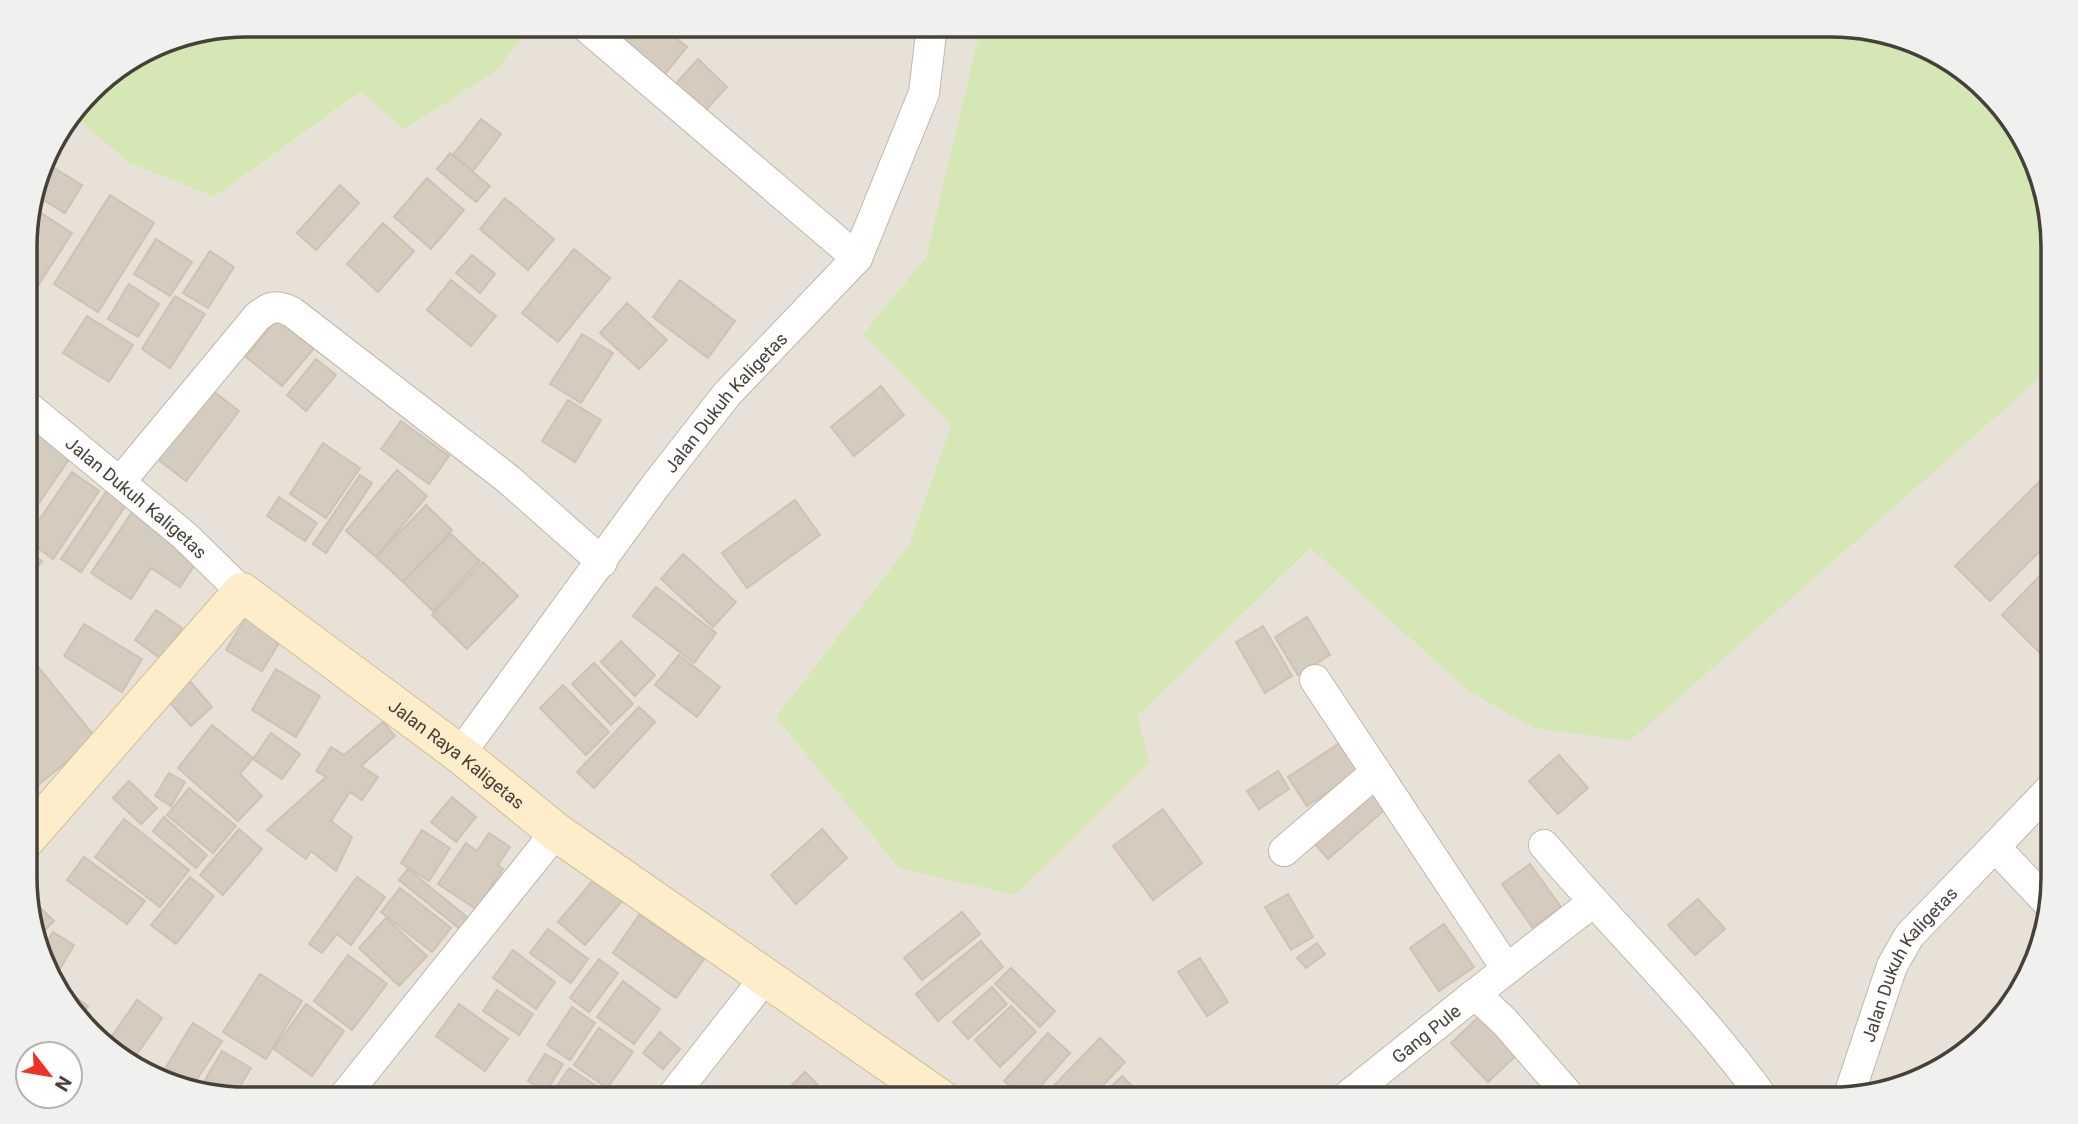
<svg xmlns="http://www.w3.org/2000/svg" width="2078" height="1124" viewBox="0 0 2078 1124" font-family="Roboto,sans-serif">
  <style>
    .residential { fill: #e8e1d7 }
    .green { fill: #d4e7b4 }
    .building { fill: #d5cbbf; stroke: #d0c2b2; stroke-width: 2 }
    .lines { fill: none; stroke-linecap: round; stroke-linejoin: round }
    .street-casing { stroke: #bfb7ac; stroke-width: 32 }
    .secondary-casing { stroke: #d2bf9a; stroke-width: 40 }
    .street { stroke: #fff; stroke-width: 30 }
    .secondary { stroke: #fdedca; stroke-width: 38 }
    .labels { text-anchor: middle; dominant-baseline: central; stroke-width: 6; stroke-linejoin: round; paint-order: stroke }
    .street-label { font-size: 18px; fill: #474038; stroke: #fff }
    .rim { fill: none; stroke: #474038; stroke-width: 3.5 }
  </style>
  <rect width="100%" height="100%" fill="#f4f0e9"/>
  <path class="residential" d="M532 25H981L926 257 863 334 951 423 909 545 776 717 1136 716 1312 548 1467 690 2053 363V891L2024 988 1943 1069 1845 1099H246L136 1070 62 1000 26 906V218L48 148 73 115 129 163 214 197 362 92 497 70Z"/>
  <path class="green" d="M247 25H532L497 70 404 129 361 92 214 197 129 163 73 115 100 80 162 41Z
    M981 25H1832L1942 54 2016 124 2053 232V366L1630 741 1534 728 1467 690 1311 548 1137 716 1149 762 1015 895 899 868 776 717 909 545 951 424 863 334 926 257Z"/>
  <path class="building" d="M593 25H659L687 47 660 80Z
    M698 59 727 87 700 116 671 89Z
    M481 119 501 134 473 171 453 155Z
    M450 153 490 186 476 202 437 169Z
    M46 163 82 185 65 213 34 194Z
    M427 178 464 210 431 249 394 217Z
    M340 185 359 203 316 250 297 233Z
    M110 195 154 223 98 312 54 284Z
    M505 198 554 239 528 270 480 229Z
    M30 206 72 233 34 292 26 287V218Z
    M383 223 414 251 378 292 347 264Z
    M156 239 192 262 170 296 134 274Z
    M574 249 610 278 558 342 522 313Z
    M210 251 234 267 208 308 183 293Z
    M472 255 495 274 480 293 456 273Z
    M451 280 496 316 471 346 427 310Z
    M680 280 735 321 708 358 653 317Z
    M129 284 159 304 138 337 108 319Z
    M175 296 205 314 170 368 142 349Z
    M627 303 667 340 639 369 600 333Z
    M87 316 133 345 109 382 63 353Z
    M279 316 316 346 282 386 246 357Z
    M582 334 613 353 581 403 550 384Z
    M316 359 336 375 306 411 287 395Z
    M881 386 904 415 854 456 831 427Z
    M209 388 239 411 186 481 155 457Z
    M568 400 601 420 575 462 542 441Z
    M26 417 76 449 26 522Z
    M401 421 449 456 429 484 381 449Z
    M323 443 360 468 326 518 290 494Z
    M2053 468V538L1990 601 1955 566Z
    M397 470 427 496 376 557 346 531Z
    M72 472 99 491 53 559 26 539Z
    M360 475 372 483 326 553 313 544Z
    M108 489 128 502 81 572 61 559Z
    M279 497 317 523 305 541 267 516Z
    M795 500 820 535 747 588 722 553Z
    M426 505 452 530 403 582 376 557Z
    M134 509 202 554 180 587 151 568 131 599 91 573Z
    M451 534 480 561 433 611 403 582Z
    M26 550 42 561 26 583Z
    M683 554 736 602 713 627 661 579Z
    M483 562 518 596 467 649 432 615Z
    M2053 562V652L2046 659 2002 615Z
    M656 587 716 633 694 663 633 616Z
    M156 610 182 628 161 659 135 640Z
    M246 617 282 638 262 671 226 650Z
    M1307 617 1330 655 1298 675 1275 637Z
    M84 624 142 659 122 692 64 656Z
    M1263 626 1292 676 1265 693 1236 642Z
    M621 641 655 675 635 696 601 662Z
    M26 652 96 738 26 795Z
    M679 655 720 687 697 717 655 685Z
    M594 663 633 704 611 725 572 684Z
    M276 669 320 696 296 737 252 710Z
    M182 672 212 707 191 726 160 692Z
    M563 685 609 732 586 755 540 708Z
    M639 707 655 722 594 788 577 772Z
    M383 722 395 736 361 766 378 777 362 800 350 792 331 821 352 837 336 871 311 851 306 859 267 830 326 777 316 771 331 747 344 755Z
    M212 725 253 758 240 774 262 796 238 821 178 768Z
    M271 733 300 754 282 779 253 759Z
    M1341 742 1360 771 1307 806 1288 777Z
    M1559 755 1588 788 1558 814 1529 781Z
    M1278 771 1289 789 1259 809 1247 791Z
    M169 773 185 782 171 806 155 796Z
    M129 781 157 808 141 824 113 798Z
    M1370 785 1388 807 1328 859 1309 837Z
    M189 788 236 826 213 853 167 815Z
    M452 797 476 817 456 842 431 822Z
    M1163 809 1202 863 1153 900 1113 846Z
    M164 817 207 855 196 868 153 831Z
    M124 819 189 870 160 907 95 857Z
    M239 829 262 849 223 895 200 875Z
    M822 829 847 858 796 904 771 875Z
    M422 830 450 848 429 881 401 863Z
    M489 833 510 847 498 865 503 869 476 909 438 884 466 843 477 851Z
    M84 857 145 901 127 924 67 880Z
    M1530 864 1561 907 1532 927 1502 884Z
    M408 869 468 918 460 929 399 880Z
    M601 871 628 894 585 945 558 922Z
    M190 877 214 896 176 944 151 925Z
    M357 877 385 897 351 945 337 934 322 953 309 944Z
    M400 888 451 928 432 952 381 912Z
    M26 894 54 921 38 937 26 906Z
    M1288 894 1313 937 1291 950 1265 907Z
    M1698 899 1725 929 1695 955 1668 925Z
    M962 912 980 934 922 980 904 958Z
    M640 914 704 959 676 998 613 953Z
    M386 918 427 956 399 986 359 948Z
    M1444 924 1474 967 1439 991 1410 948Z
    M548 929 588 959 571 983 530 953Z
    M53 932 74 945 57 974 50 970 43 949Z
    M981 941 1003 967 938 1021 916 994Z
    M1317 943 1325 954 1306 968 1297 958Z
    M513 950 555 982 536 1009 493 978Z
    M348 955 387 984 352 1030 314 1001Z
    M1200 958 1228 1002 1207 1016 1178 972Z
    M599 959 618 973 589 1012 570 998Z
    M1011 968 1055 1011 1040 1027 995 984Z
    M260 974 302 1001 266 1059 223 1032Z
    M623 981 660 1009 634 1044 597 1017Z
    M57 984 88 1006 81 1018 62 1000Z
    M992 987 1007 1004 968 1039 953 1022Z
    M497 990 533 1014 519 1035 483 1011Z
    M137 1000 162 1018 135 1057 110 1039Z
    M306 1004 344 1031 312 1076 274 1049Z
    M459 1004 508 1039 485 1071 436 1036Z
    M1011 1006 1036 1032 1000 1067 975 1040Z
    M572 1007 595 1023 570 1060 547 1045Z
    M1486 1010 1522 1050 1488 1082 1451 1043Z
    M193 1023 222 1041 194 1084 166 1067Z
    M599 1028 633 1052 607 1088 574 1065Z
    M660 1032 680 1049 663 1069 643 1053Z
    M1048 1033 1070 1053 1029 1099H1024L1004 1081Z
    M1100 1038 1125 1062 1090 1099H1041Z
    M222 1051 251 1068 234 1096 201 1087Z
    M545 1054 563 1064 546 1092 528 1081Z
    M569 1068 617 1099H557L551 1095Z
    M805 1072 832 1099H778Z
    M1122 1076 1145 1099H1099Z"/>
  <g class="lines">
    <defs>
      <g id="street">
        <path d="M584 25 857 258"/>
        <path id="s1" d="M26 405 185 536 242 592"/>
        <path d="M120 482 257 317C270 306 277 304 292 312L508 479 602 562"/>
        <path d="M1315 680 1506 968"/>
        <path id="s2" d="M460 754 656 485 727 394 857 258 924 93 932 25"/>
        <path d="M1544 845C1617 931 1698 1008 1764 1099"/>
        <path d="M1995 847 2049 904"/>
        <path d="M1284 851 1376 772"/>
        <path id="s3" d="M1848 1098 1892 966 1909 936 2053 786"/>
        <path d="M342 1099 556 832"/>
        <path d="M670 1099 764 979"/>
        <path id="s4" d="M1344 1099 1475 994"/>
        <path d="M1572 1099 1505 1022 1475 994 1593 902"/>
      </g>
      <g id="secondary">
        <path id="s5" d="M26 839 242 592 460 754 556 832 941 1099"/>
      </g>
    </defs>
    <use href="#street" class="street-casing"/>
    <use href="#secondary" class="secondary-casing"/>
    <use href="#street" class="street"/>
    <use href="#secondary" class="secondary"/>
  </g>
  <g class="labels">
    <g class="street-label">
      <text stroke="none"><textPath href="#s2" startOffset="441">Jalan Dukuh Kaligetas</textPath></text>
      <text stroke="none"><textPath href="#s1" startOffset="144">Jalan Dukuh Kaligetas</textPath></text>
      <text stroke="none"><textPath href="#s5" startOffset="597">Jalan Raya Kaligetas</textPath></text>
      <text stroke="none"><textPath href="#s3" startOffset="149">Jalan Dukuh Kaligetas</textPath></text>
      <text stroke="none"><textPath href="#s4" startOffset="105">Gang Pule</textPath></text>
    </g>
  </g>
  <path d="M0 0H2078V1124H0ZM247 37H1831A210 210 0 0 1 2041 247V877A210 210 0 0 1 1831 1087H247A210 210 0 0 1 37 877V247A210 210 0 0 1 247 37Z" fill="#f0f0ef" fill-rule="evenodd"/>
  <path class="rim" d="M247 37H1831A210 210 0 0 1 2041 247V877A210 210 0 0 1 1831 1087H247A210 210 0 0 1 37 877V247A210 210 0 0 1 247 37Z"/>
  <g transform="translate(49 1075) rotate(121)"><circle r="33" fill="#ffffff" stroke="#b5b3af" stroke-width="2"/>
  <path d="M0-5L12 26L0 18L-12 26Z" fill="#f23122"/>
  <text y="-10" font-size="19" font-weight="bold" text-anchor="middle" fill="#474038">N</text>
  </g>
</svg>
